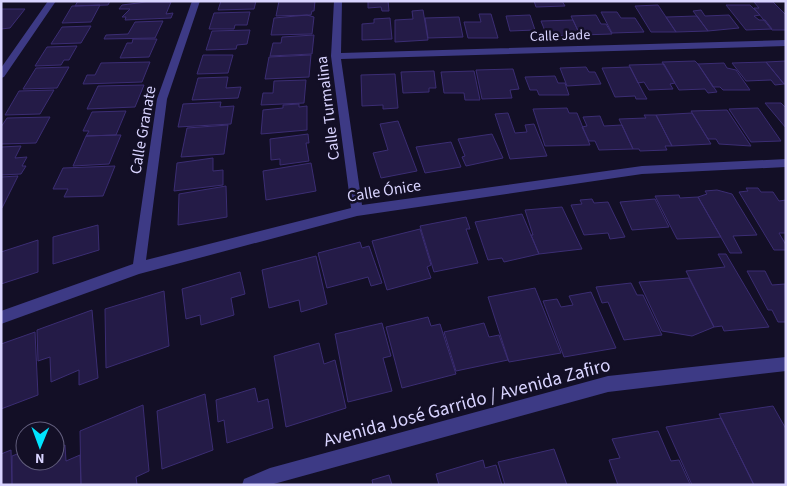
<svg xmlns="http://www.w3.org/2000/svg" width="787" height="486" viewBox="0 0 787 486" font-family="'Source Sans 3',sans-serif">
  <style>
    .building { fill: #241b47; stroke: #3b2d73 }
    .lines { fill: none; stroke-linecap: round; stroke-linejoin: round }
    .minor { fill: #3d3a85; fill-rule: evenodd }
    .tertiary { fill: #3d3a85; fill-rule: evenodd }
    .labels { text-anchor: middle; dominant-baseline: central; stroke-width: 5; stroke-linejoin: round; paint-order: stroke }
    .far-street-label { font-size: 14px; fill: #d9d4ff; stroke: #130f26 }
    .street-label { font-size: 16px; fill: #d9d4ff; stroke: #130f26 }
    .near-street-label { font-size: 19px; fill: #d9d4ff; stroke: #130f26 }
  </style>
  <rect width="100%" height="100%" fill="#130f26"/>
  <path class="building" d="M78 1H110L108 5 75 6Z
    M221 1H256L254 9 218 10Z
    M279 1H315L314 11H312L311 15 276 16Z
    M368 1H388L389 11H382L381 7 368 8Z
    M534 1H562L565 6 536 7Z
    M146 2H171L166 14 173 13 171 18 125 20 126 17H122L130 9H119L122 5Z
    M754 2H773L786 15V30H772L754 8H759Z
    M100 5 91 22 62 23 72 6Z
    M658 5 676 32H651L635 6Z
    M726 5H750L760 15 754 16 759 20H765L772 29 746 30Z
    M1 9H25L10 28 1 29Z
    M423 10 428 40 395 42V20L413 19 412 11Z
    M701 10 705 16 729 15 739 28 708 31 693 11Z
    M250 12 247 25H235L234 29H209L214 13Z
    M601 12H617L621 18H635L644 32 612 33Z
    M479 14H491L498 38H468L464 22H481Z
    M307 15 314 17 312 34 271 35 274 18Z
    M530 15 535 30 510 31 506 16Z
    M596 15 601 24H606L612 34 580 35 571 16Z
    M697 16 708 31 676 32 666 17Z
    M459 17 463 37 428 38 425 18Z
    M390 18 392 39 362 40V24L374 23V19Z
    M573 20 580 35 547 36 541 21Z
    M163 21 155 38 104 39 106 35 128 34 135 22Z
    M91 26 81 43 51 44 62 27Z
    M250 30 247 44 237 45 236 49 206 50 212 31Z
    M314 35 312 54 270 56 273 43H281L282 37Z
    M133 39H157L149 57 120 58 127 43H132Z
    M77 46 69 60H64L61 65 35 66 47 47Z
    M203 55H233L228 73 197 74Z
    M311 55 309 77 265 79 269 57Z
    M695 61 698 64 717 92 708 93 705 89 679 90 662 62Z
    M786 61V84H784L766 62Z
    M150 62 142 82 83 84 87 75H95L101 63Z
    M766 62 784 84 775 85 771 80 746 81 732 63Z
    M724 63 727 68 736 70 750 90H723L720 87H713L698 64Z
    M664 64 675 83 670 84 673 89 649 90 644 82 638 83 629 65Z
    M69 67 57 88 23 89 36 68Z
    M586 67 589 72H595L601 84 567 86 560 68Z
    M630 67 644 94 647 99H636L635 96 615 97 602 68Z
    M513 69 519 89 510 90 512 98 482 99 476 70Z
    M434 71 436 88H429V92L403 93 401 72Z
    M474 71 480 100H465L464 93H444L441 72Z
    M395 74 398 108 383 109V105L362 106 361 75Z
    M555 76 558 83H565L569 95H539L537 90H530L525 77Z
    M228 77 226 88 241 87 238 98 192 100 198 78Z
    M306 80 304 103 261 105 263 93H273L274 81Z
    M144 85 135 107 87 109 98 86Z
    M54 90 40 114 5 115 19 91Z
    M221 102 220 107 234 106 231 124 178 127 183 104Z
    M765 103H781L786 108V128Z
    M299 104V107L307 106V130L261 134 263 110 283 108V105Z
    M567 108 569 113H577L590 145 545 146 533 109Z
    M758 108 781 141 751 142 729 109Z
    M727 110 751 146 719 144 716 139H708L691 111Z
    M126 111 116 135 86 136 89 131H83L92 112Z
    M508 113 515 133 527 132 525 125 534 124 547 156 510 159 495 114Z
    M692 113 711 144 672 146 656 115Z
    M644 115H656L672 146H665L667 150 640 151 639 149H633L619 119 646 118Z
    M600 116 604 126 622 125 633 149 599 150 595 141H589L582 127 587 126 583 117Z
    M50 117 36 143 1 144V127L7 118Z
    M398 121 417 171 381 178 373 153 388 150 380 124Z
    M228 125 224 154 181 157 187 128Z
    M308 134 309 143H306L309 161 280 165V159L271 160 270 139Z
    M492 134 503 158 466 166 462 157 465 156 458 139Z
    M116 135H121L109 164 73 166 86 136Z
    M451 142 461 167 425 173 416 147Z
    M21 146 15 158 27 157 22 166H26L21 174 1 175V147Z
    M213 158V171L223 170V185L174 191 177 163Z
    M311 163 316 191 266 200 263 171Z
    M115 166 103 196 64 197 68 189H53L63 168Z
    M18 176 2 208H1V177Z
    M226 186 227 217 178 225 179 194Z
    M746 188H758L761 192H773L779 201 786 200V233H779L786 245V250H774L739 192 748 191Z
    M717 190 732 194 757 235 733 236 742 253H730L698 197 707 194 705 191Z
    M679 195 680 198 698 197 721 237 677 239 655 196Z
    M592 199 594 203 608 202 625 237 610 239 608 233 584 235 571 205 582 204 580 200Z
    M655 199 669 227 632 230 620 202Z
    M562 207 582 249 539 254 531 235H533L525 210Z
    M522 214 539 254 504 262 502 258 488 260 475 222Z
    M466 217 470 229H466L478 263 434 272 420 226Z
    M98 225 99 250 53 264V237Z
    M420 229 431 265 427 267 431 278 387 290 372 241Z
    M38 240V272L1 284V252Z
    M360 242 362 248 369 246 382 283 371 286 368 277 327 288 318 253Z
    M718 254H726L769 327 724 331 722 326 714 327 686 271 725 267Z
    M316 256 327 304 301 312 299 300 269 308 262 270Z
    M747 271H765L772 285 785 284 786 322H778L772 310H768Z
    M240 272 245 294 231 298 234 315 201 325 200 315 186 319 182 289Z
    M689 278 714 327 692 336 662 331 639 282Z
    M631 283 637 295H643L662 335 624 340 608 302 602 303 596 287Z
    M535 288 561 353 509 362 488 297Z
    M164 291 169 346 106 368 105 309Z
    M591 292 616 348 564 357 543 301 557 299 561 307 573 305 569 296Z
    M92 310 98 378 79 385V370L51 382 50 357 38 361 37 330Z
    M428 317 431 326 440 324 456 374 402 388 386 327Z
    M382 323 391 356 383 358 392 391 348 402 335 334Z
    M484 323 489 337 499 335 508 360 456 371 444 332Z
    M35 332 38 395 1 409V344Z
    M319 343 324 364 335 360 346 408 286 427 274 356Z
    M255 388 258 402 268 399 273 428 227 443 224 420 218 422 216 400Z
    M205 394 213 450 162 469 157 411Z
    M143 405 149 471 136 477 137 484 135 485H81L80 431Z
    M773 406 786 429V485H754L719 414Z
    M721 418 754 485H692L666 427Z
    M658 431 671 461 679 460 690 484 618 485 609 460 620 458 612 439Z
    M65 445 66 461 80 455 81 485H12V456L25 451V461H55V449Z
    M554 449 567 485H505L498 462Z
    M11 450 12 485H1V454Z
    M483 460 485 468 496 465 502 485H439L436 474Z
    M389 475 392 485H373L372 480Z"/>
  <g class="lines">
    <path class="minor" d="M48 1H56L4 77 1 78V68Z
      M192 1H200L167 99 146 260 351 208 331 56 334 1H342L341 53 786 40V46L341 59 362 205 642 166 786 159V167L642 174 357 216 139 274 1 324V311L133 264 157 99Z"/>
    <path class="tertiary" d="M786 357V371L608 392 270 485H242L244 479 270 468 608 376Z"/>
  </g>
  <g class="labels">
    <g class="far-street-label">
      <text transform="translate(560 36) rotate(-2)">Calle Jade</text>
    </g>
    <g class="street-label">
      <text transform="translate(328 108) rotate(-97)">Calle Turmalina</text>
      <text transform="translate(143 130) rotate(-80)">Calle Granate</text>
      <text transform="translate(384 191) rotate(-9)">Calle Ónice</text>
    </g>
    <g class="near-street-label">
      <text transform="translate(467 403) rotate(-15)">Avenida José Garrido / Avenida Zafiro</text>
    </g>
  </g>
  <rect width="787" height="486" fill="none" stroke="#d9d4ff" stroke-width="5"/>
  <g transform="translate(40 446) rotate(181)"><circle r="24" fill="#130f26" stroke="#625e7d"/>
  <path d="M0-4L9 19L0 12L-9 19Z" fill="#00e5ff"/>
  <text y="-8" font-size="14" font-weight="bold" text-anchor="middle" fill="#d9d4ff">N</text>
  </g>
</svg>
